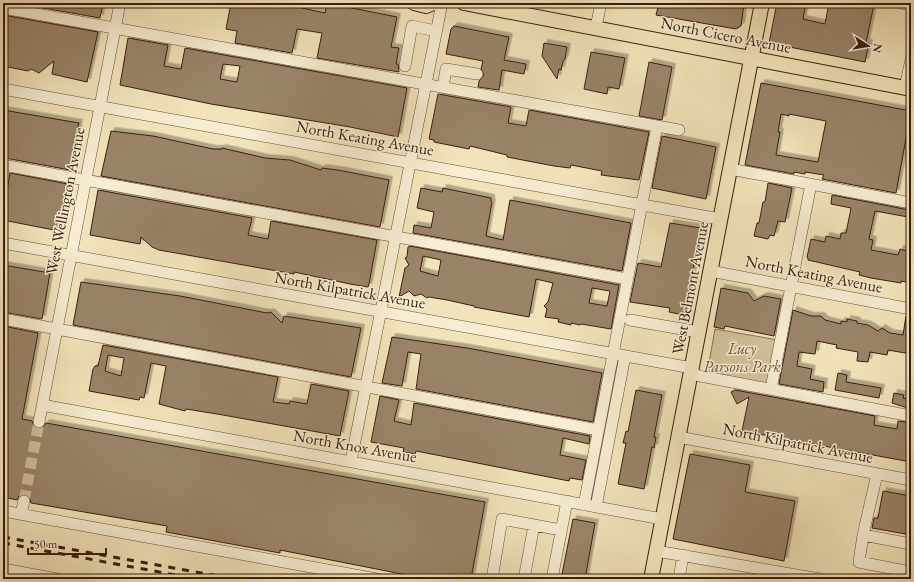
<svg xmlns="http://www.w3.org/2000/svg" width="914" height="582" viewBox="0 0 914 582" font-family="'EB Garamond',serif">
  <style>
    .green { fill: #d3c29d; stroke: #867056 }
    .building { fill: #998468; stroke: #391d0f; fill-rule: evenodd; filter: url(#shadow) }
    .lines { fill: none; stroke-linecap: round; stroke-linejoin: round }
    .minor-tunnel { stroke: #cdbc98; stroke-width: 11; stroke-dasharray: 11 5.5; stroke-linecap: butt }
    .minor-casing { stroke: #674f3a; stroke-width: 12 }
    .major-casing { stroke: #391d0f; stroke-width: 16 }
    .minor { stroke: #f7edd2; stroke-width: 11 }
    .major { stroke: #f2e4ba; stroke-width: 14 }
    .rail { stroke: #391d0f; stroke-width: 3; stroke-dasharray: 7 7; stroke-linecap: butt }
    .labels { text-anchor: middle; dominant-baseline: central; stroke-width: 3; stroke-linejoin: round; paint-order: stroke }
    .street-label { font-size: 16px; fill: #391d0f; stroke: #f7edd2 }
    .park-label { font-size: 16px; font-style: italic; fill: #674f3a; stroke: #f7edd2 }
  </style>
  <defs>
    <filter id="shadow"><feDropShadow dx="3.5" dy="-3.5" stdDeviation="0" flood-color="#0004"/></filter>
  </defs>
  <rect width="100%" height="100%" fill="#f2e4ba"/>
  <filter id="stains"><feTurbulence type="fractalNoise" baseFrequency=".005" numOctaves="4"/><feColorMatrix values="0 0 0 0 .2 0 0 0 0 .09 0 0 0 0 .02 0 0 0 .5 -.17"/></filter>
  <radialGradient id="worn" r=".72"><stop offset=".6" stop-color="#630" stop-opacity="0"/><stop offset="1" stop-color="#630" stop-opacity=".3"/></radialGradient>
  <path class="green" d="M715 329 778 340 770 386 707 374Z"/>
  <path class="building" d="M15 3H103L100 18Z
    M231 3H303L302 8 325 13 327 3 397 17 391 47 399 48 396 64H398L399 72 317 58 322 33 297 29 292 53 235 43 237 31 226 29Z
    M659 3H744L741 26 736 29 656 15Z
    M777 3H806L803 19 825 24 829 3 874 4 866 43H869L865 62 769 43Z
    M3 15 98 32 87 82 52 74 54 61 39 73 31 69 28 71 3 66Z
    M454 26 509 37 504 60 526 64 524 74 502 70 499 90 478 87 479 81 484 75 481 69 483 61 446 54 451 29Z
    M128 38 168 45 164 66 181 69 185 48 407 88 398 137 350 127 211 104 120 85ZM223 64 240 66 237 82 220 79Z
    M544 43 567 47 565 59 563 61 561 70 559 69 557 79 542 56Z
    M591 52 625 58 619 89 608 87 607 94 584 89Z
    M649 62 672 67 662 120 639 116Z
    M761 83 911 111 896 193 822 179 824 175 805 172V174L794 172V174L745 165ZM781 114 789 116V114L826 121 818 162 776 155 780 132H778Z
    M438 94 511 107 508 123 526 126 529 110 649 132 639 180 601 175 602 171 571 165 570 168 554 166 507 157V155L470 146 469 149 434 142V140L429 139Z
    M3 110 79 123 70 170 5 158 8 143H5L6 139 3 138Z
    M111 131 153 136 213 149H222V148L265 158 290 160 321 170 322 168 338 170 389 180 380 227 101 176Z
    M662 136 716 147 706 199 652 188Z
    M10 173 68 184 59 231 3 220V189L7 190Z
    M768 183 792 188 785 222 778 221 774 236 770 235 768 239 754 236 757 223H759L763 202H765Z
    M421 188 442 192 443 188 491 198V201L492 202 486 236 503 240 510 200 631 223 622 271 413 233 414 225 431 228 434 212 417 208Z
    M98 190 252 218 248 235 268 239 271 221 377 240 369 284 368 287 350 284 294 272V274L159 250 152 247 141 237 140 244 90 235Z
    M832 195 909 210 908 217 875 211 869 239 873 240 871 250 898 255 900 249 911 252V283L901 281V283L871 278 859 275 860 272 808 260V258L807 257 811 239 825 242 826 236 840 239 841 233H846L851 208 831 204Z
    M670 223 701 228 684 315 669 312 670 308 630 302 638 263 661 267Z
    M410 246 619 285 611 329 581 324 580 325 571 323V325L558 322 559 319 545 317 547 309 544 306 548 302 553 283 536 279 529 317 474 307V306L447 300 429 297 427 298 421 294 414 296 409 291 399 297 405 268 409 265 405 258 407 257 408 247ZM423 256 441 260 438 276 420 271ZM592 288 610 291 607 306 589 303Z
    M3 265 50 273 42 319 3 312Z
    M81 282 180 296 267 313 271 312 282 323 284 316 361 328 351 377 73 325Z
    M721 288 748 293 754 301 764 296 781 299 774 336 725 326 724 329 714 327Z
    M793 310 811 316H821L825 320 841 324V321L847 322V319L857 321V323L868 325 878 331 882 328 890 333 903 335 906 316 911 317V354L888 350 887 355 870 352 868 362 857 361 858 352 836 348 837 345 817 341 815 354 799 352 797 366 812 369 810 379 824 382 823 392 779 384Z
    M3 326 38 333 22 419 32 421 35 428H42L46 423 485 502 471 579H427L280 550V553L166 532 167 526 31 503 29 496 25 494 19 496 17 500 3 497Z
    M392 337 467 348 602 373 593 422 416 389 421 354 408 352 402 386 382 383Z
    M103 345 278 377 273 402 289 404 290 401 307 404 311 384 349 391 340 436 223 415 186 409 185 411 159 404 166 366 151 363 144 398 140 397 139 400 89 391 93 369 95 366H98ZM108 355 124 358 121 376 105 371Z
    M838 373 847 375 846 382 881 388 879 398 835 390Z
    M636 390 662 395 654 437H656L654 448 652 447 644 489 618 484 626 443H623L626 431 628 432Z
    M735 390 875 416 874 425 897 429 898 421 911 423V462L742 431 749 397 737 404 731 392Z
    M894 393 904 395 903 398 911 400V409L892 403Z
    M380 396 399 400 394 421 411 425 414 403 590 436 589 444 563 438 560 455 586 460 582 480 570 478 569 481 416 451 415 454 403 452 404 448 371 442Z
    M690 454 750 465 745 492 795 501 784 561 673 539Z
    M883 491 911 496V535L872 528 874 518H878Z
    M573 519 595 523 585 579H561Z"/>
  <g class="lines">
    <path class="minor-tunnel" d="M24 501 39 422"/>
    <defs>
      <path id="minor" d="M901 3 911 5
        M3 8 679 130
        M596 27 601 3
        M405 66 412 26 436 31
        M443 87 446 69 477 74
        M905 88 911 59
        M3 89 720 219
        M3 165 627 279
        M730 169 911 203
        M3 243 692 368
        M710 271 911 309
        M3 319 598 430
        M630 320 699 332
        M690 374 911 416
        M771 389 811 184
        M42 405 662 519
        M39 422 120 3
        M678 437 911 480
        M351 461 442 3
        M877 474 863 535 911 544
        M584 505 657 126
        M596 507 625 356
        M3 511 377 579
        M21 514 24 501
        M863 535 859 562 911 572
        M656 551 820 579
        M3 569 57 579
        M492 579 502 519 561 530
        M524 579 534 525
        M552 579 567 501
        M679 579 683 555"/>
      <path id="major" d="M414 3 426 6 433 3
        M464 3 911 89
        M651 579 762 3"/>
    </defs>
    <use href="#minor" class="minor-casing"/>
    <use href="#major" class="major-casing"/>
    <use href="#minor" class="minor"/>
    <use href="#major" class="major"/>
    <path class="rail" d="M3 537 234 579
      M3 543 197 579"/>
  </g>
  <g class="labels">
    <g class="street-label">
      <text transform="translate(726 35) rotate(11)">North Cicero Avenue</text>
      <text transform="translate(365 138) rotate(10)">North Keating Avenue</text>
      <text transform="translate(65 201) rotate(-79)">West Wellington Avenue</text>
      <text transform="translate(814 274) rotate(11)">North Keating Avenue</text>
      <text transform="translate(690 288) rotate(-79)">West Belmont Avenue</text>
      <text transform="translate(350 290) rotate(10)">North Kilpatrick Avenue</text>
      <text transform="translate(798 443) rotate(11)">North Kilpatrick Avenue</text>
      <text transform="translate(355 446) rotate(10)">North Knox Avenue</text>
    </g>
    <g class="park-label">
      <text x="742" y="348">Lucy<tspan x="742" dy="18">Parsons Park</tspan></text>
    </g>
  </g>
  <rect width="914" height="582" fill="none" stroke="#f2e4ba" stroke-width="16"/>
  <rect x="4" y="4" width="906" height="574" fill="none" stroke="#391d0f" stroke-width="2"/>
  <rect x="8" y="8" width="898" height="566" fill="none" stroke="#391d0f"/>
  <g transform="translate(868 46) rotate(102)" stroke="#f7edd2" stroke-width="3" paint-order="stroke">
  <path d="M0-3L7 15L0 10L-7 15Z" fill="#391d0f"/>
  <text y="-6" font-size="11" font-weight="bold" text-anchor="middle" fill="#391d0f">N</text>
  </g>
  <path d="M28 548v6h78v-6" fill="none" stroke="#391d0f" stroke-width="2"/>
  <text x="34" y="548" font-size="12" fill="#391d0f" stroke="#f7edd2" stroke-width="3" paint-order="stroke">50 m</text>
  <rect width="100%" height="100%" filter="url(#stains)"/>
  <rect width="100%" height="100%" fill="url(#worn)"/>
</svg>
